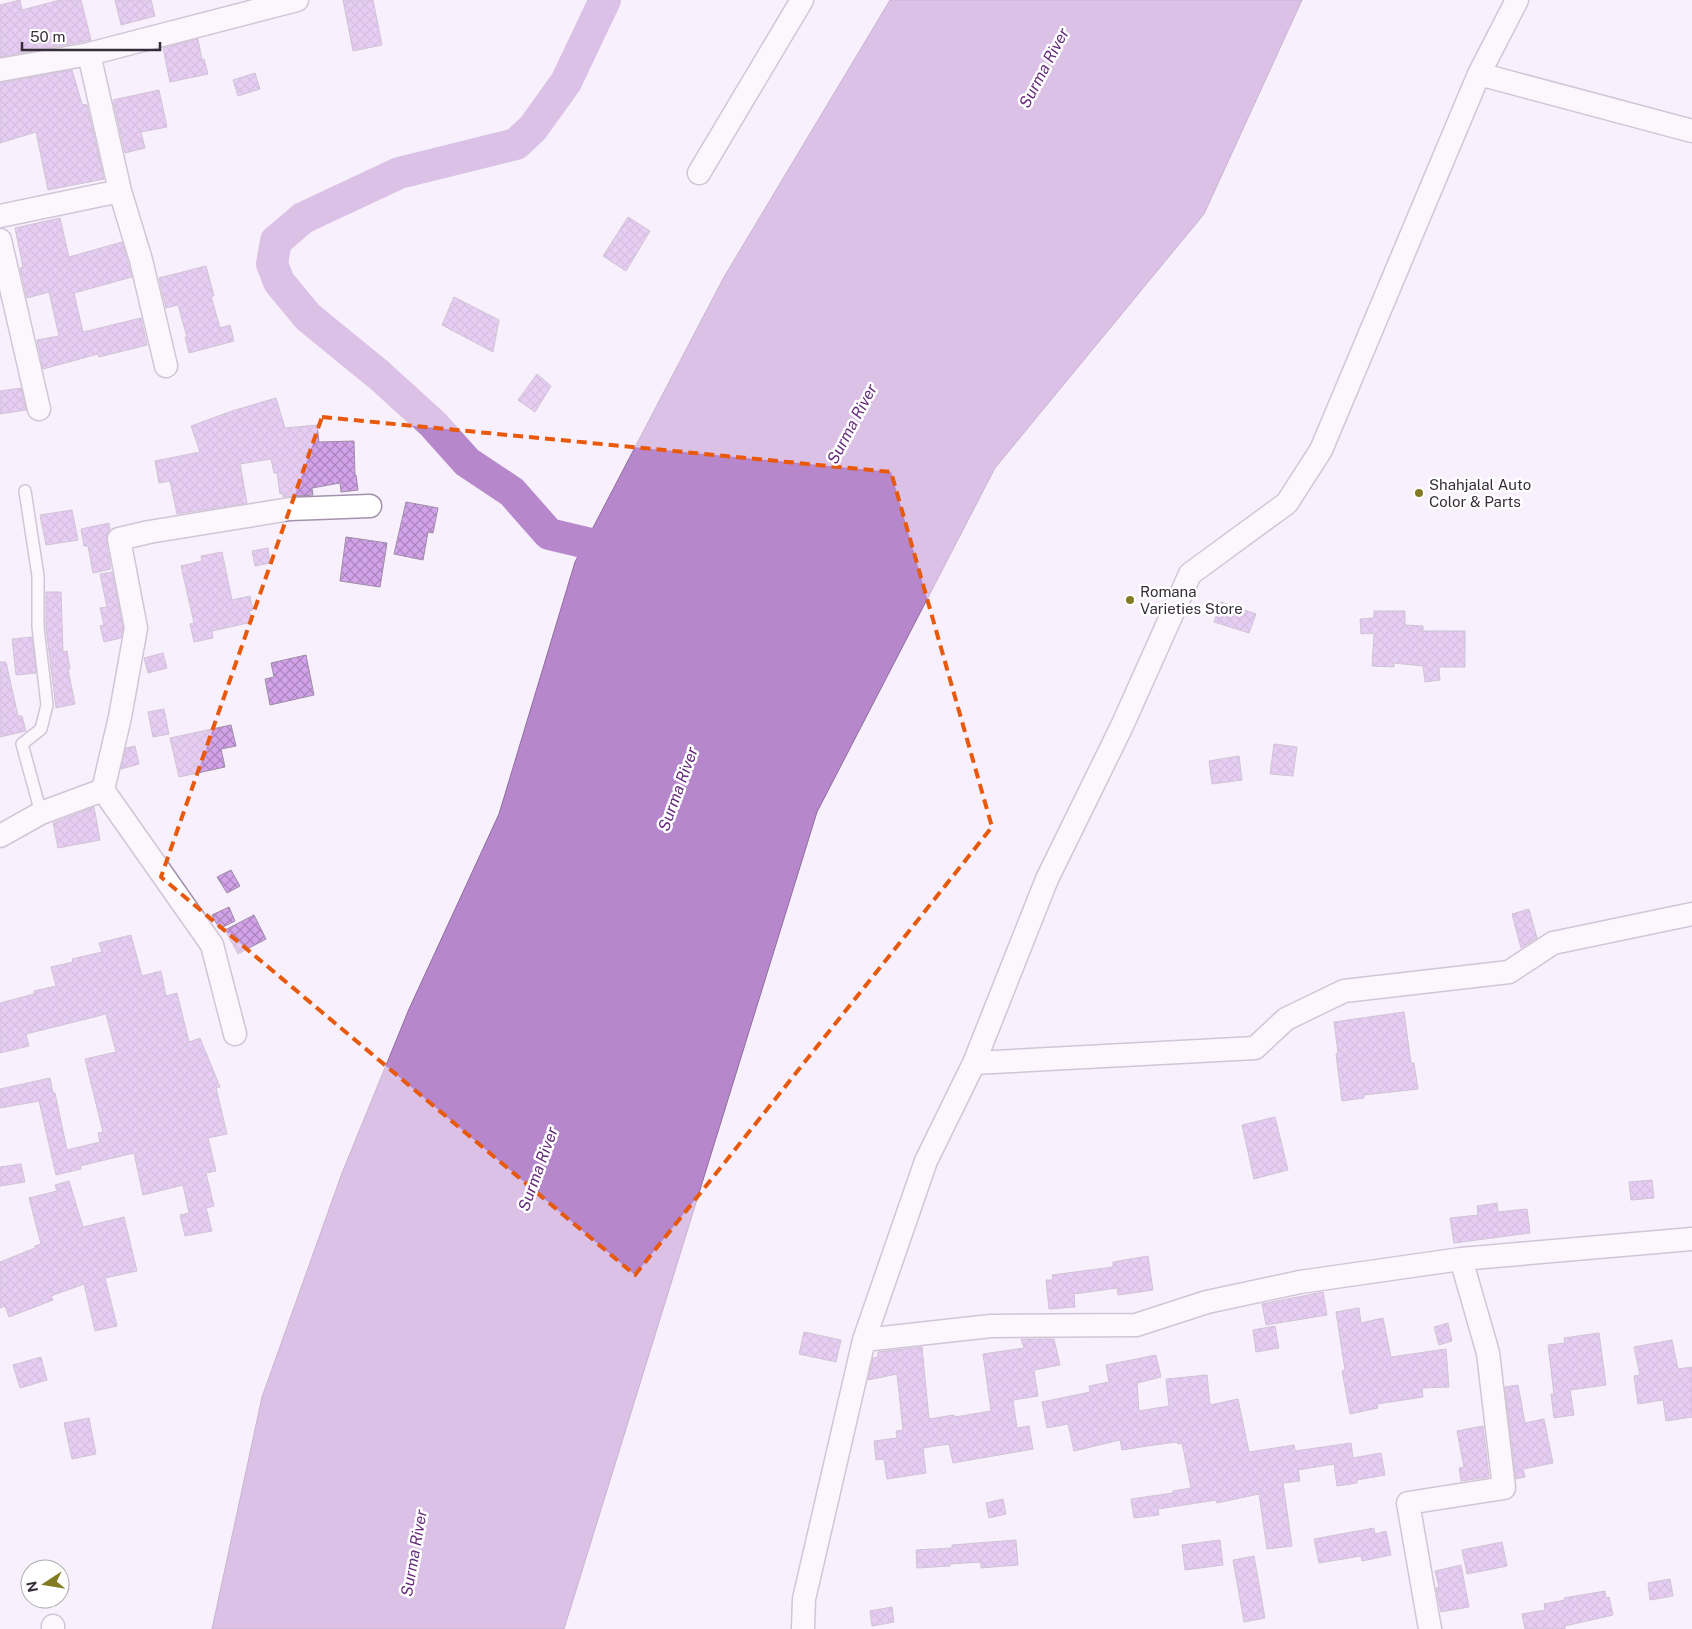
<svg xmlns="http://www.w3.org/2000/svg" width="1692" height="1629" viewBox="0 0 1692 1629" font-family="'Public Sans',sans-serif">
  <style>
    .water { fill: #b687cb; stroke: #8f6c9f }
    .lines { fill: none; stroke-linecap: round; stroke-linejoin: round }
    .river { stroke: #b687cb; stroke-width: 32 }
    .building { fill: url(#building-cross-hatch); stroke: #9f8da8 }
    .lane-casing { stroke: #a391ac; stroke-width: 14 }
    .street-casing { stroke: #a391ac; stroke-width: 25 }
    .lane { stroke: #fff; stroke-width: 11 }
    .street { stroke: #fff; stroke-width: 22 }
    .marked { fill: none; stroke: #e8590c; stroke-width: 4; stroke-dasharray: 10 6; stroke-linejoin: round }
    .poi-dot { fill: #827b21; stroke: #fff; stroke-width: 2 }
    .labels { text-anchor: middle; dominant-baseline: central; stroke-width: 5; stroke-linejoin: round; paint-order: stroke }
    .poi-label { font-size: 15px; fill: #352e39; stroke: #fff; text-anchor: start }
    .water-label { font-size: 16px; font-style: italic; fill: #652a7c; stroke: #fff }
  </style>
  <defs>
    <pattern id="building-cross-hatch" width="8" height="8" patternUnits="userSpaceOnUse" patternTransform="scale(1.25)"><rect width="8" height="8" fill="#d3a3e9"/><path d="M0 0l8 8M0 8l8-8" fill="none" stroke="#ac85be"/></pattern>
  </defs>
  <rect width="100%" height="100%" fill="#f8f0fc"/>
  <path class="water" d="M890 0H1302L1204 214 995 468 817 812 564 1629H212L262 1397 342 1173 409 1009 499 814 575 562 724 277Z"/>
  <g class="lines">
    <path class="river" d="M605 0 566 82 533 128 516 144 399 173 303 218 276 241 272 264 279 282 308 317 379 375 433 424 467 462 512 492 549 534 629 553"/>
  </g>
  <path class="building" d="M20 0 22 10 60 0H81L91 40 0 57V5Z
    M115 0H151L155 16 121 25Z
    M343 0H373L382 45 353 51Z
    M198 39 202 60 204 59 208 74 170 82 163 48Z
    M72 70 82 104 87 105 104 179 48 190 36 132 0 143V83Z
    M255 73 260 89 238 96 233 80Z
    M159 90 167 127 141 132 145 148 125 153 113 100Z
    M628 217 650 231 626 271 603 256Z
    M60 218 69 257 122 242 132 277 74 293 83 332 141 318 147 345 99 357 98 354 43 369 37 340 59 336 49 292 27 298 20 268 23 267 15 228Z
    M206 266 214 296H211L220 328 230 325 234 341 189 353 185 337H187L178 305 166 308 159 278Z
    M454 297 499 320 493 352 442 325Z
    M537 374 551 386 535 412 518 400Z
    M21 388 26 410 0 414V391Z
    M276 398 285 428 317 425 319 442 354 441 355 475H356L358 490 341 492 340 483 312 488 313 495 283 497V493L280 494 277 473H274L271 459 240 464 247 503 177 514 170 481 159 483 155 461 200 452 191 426 232 411Z
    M406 502 438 508 433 533 428 532 423 560 394 554Z
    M72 510 78 540 46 545 40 515Z
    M109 523 110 529 107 534 106 541 111 569 93 573 88 546H84L81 529Z
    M346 537 387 543 380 587 340 581Z
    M268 548 270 563 255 566 252 551Z
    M222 552 232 600 250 596 253 610 249 611 252 622 212 631 213 638 194 642 190 624 194 623 181 566 202 561 201 556Z
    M112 572 123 628 121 638 104 642 100 626 104 625 100 608 107 607 100 574Z
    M46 592H61L63 652 67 651 70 669H68L75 704 56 708 46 627Z
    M1221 602 1256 614 1249 633 1214 622Z
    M1374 611H1405V625L1423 626V631H1465V667H1439L1440 680 1425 682 1423 666 1394 663V667L1372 666 1374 633 1361 634 1360 619 1374 618Z
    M32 637 36 673 16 675 12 639Z
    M163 653 167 668 148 673 144 658Z
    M306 655 314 695 270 705 265 679 274 677 271 663Z
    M0 662H6L18 716H22L26 731 0 737Z
    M164 709 169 734 153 737 148 712Z
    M231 725 236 746 221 749 225 767 179 777 170 738Z
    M1274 744 1297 747 1293 776 1270 774Z
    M135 746 139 764 121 769 126 748Z
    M1239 756 1242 780 1212 784 1209 761Z
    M94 807 100 840 58 848 53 823Z
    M231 870 240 886 227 893 217 877Z
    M229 907 235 921 219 929 212 915Z
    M1529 909 1537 938 1521 948 1512 914Z
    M254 915 266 939 238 954 225 930Z
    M131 935 142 976 161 971 166 996 177 993 189 1042 200 1038 220 1087 216 1088 227 1134 208 1138 216 1171 206 1173 214 1206 206 1208 212 1231 185 1236 180 1215 189 1213 183 1185 143 1195 134 1153 80 1166 81 1169 56 1175 39 1101 0 1108V1089L50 1078 53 1093H55L67 1150 100 1142 98 1133 103 1132 85 1059 116 1052 106 1014 26 1034 29 1046 0 1053V1003L34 994V991L56 986 51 967 73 962 72 959 102 952 99 943Z
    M1404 1012 1411 1063H1414L1418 1089 1364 1095V1098L1342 1101 1336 1054 1338 1053 1334 1022Z
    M1275 1117 1288 1170 1254 1179 1242 1125Z
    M21 1164 25 1182 0 1186V1167Z
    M1652 1180 1654 1198 1631 1200 1629 1182Z
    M69 1181 83 1227 124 1217 137 1271 105 1278 117 1326 95 1331 84 1284 51 1296 53 1300 9 1317 5 1306 0 1308V1262L35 1248V1246L41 1244 29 1198 57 1191 55 1185Z
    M1497 1203 1498 1212 1527 1209 1530 1233 1454 1243 1450 1218 1478 1215 1477 1206Z
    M1148 1256 1153 1290 1118 1295 1117 1288 1074 1294 1075 1307 1049 1309 1046 1280H1053L1052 1275 1113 1267V1262Z
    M1323 1292 1327 1315 1266 1325 1262 1304Z
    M1359 1308 1361 1323 1383 1318 1391 1357 1446 1349 1449 1387 1422 1388 1423 1397 1377 1404 1378 1408 1350 1414 1342 1371 1345 1370 1336 1312Z
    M1448 1323 1452 1341 1439 1345 1434 1327Z
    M1275 1326 1279 1348 1256 1352 1253 1330Z
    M804 1332 841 1340 836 1362 799 1354Z
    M1599 1333 1606 1385 1570 1390 1574 1415 1554 1418 1551 1394H1554L1548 1345 1565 1343 1564 1338Z
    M1021 1339H1054L1060 1365 1034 1370 1038 1396 1013 1400 1017 1428 1029 1426 1033 1449 953 1463 949 1444 923 1448 926 1473 887 1479 884 1459 876 1460 874 1441 897 1438 896 1431 903 1430 897 1374 868 1380 873 1358 878 1357V1352L922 1347 929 1419 954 1415 955 1417 991 1411 983 1354 1024 1348Z
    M1672 1340 1678 1369 1692 1367V1417L1666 1421 1663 1400 1638 1404 1634 1376 1640 1375 1634 1347Z
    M1156 1355 1161 1377 1137 1383 1139 1411 1169 1406 1166 1379 1207 1375 1210 1405 1238 1399 1249 1452 1294 1445 1295 1451 1351 1443 1353 1458 1381 1453 1385 1475 1357 1480V1483L1337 1486 1334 1464 1298 1470 1300 1481 1283 1483 1292 1546 1267 1549 1259 1494 1217 1503 1216 1500 1158 1509 1159 1515 1134 1518 1131 1499 1173 1493V1491L1191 1488 1182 1443 1178 1444 1177 1442 1154 1445 1122 1450 1120 1440 1074 1451 1068 1424 1047 1428 1042 1402 1090 1392 1089 1386 1109 1382 1106 1365Z
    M41 1357 47 1380 20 1388 13 1365Z
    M1518 1385 1525 1423 1544 1419 1553 1463 1523 1469 1525 1477 1516 1479 1505 1387Z
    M89 1418 96 1454 72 1459 64 1423Z
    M1483 1426 1489 1477 1461 1481 1459 1468 1464 1467 1457 1431Z
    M1003 1499 1006 1514 989 1518 986 1503Z
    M1374 1528 1375 1534 1386 1531 1391 1555 1362 1561 1361 1556 1319 1563 1314 1539Z
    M1016 1540 1018 1565 981 1568V1562L950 1564V1566L917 1568 916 1550 952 1548V1545Z
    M1220 1540 1223 1565 1185 1570 1182 1545Z
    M1502 1542 1507 1566 1467 1574 1462 1550Z
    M1254 1556 1265 1618 1244 1622 1233 1560Z
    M1461 1565 1469 1607 1441 1612 1436 1588 1439 1587 1435 1571Z
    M1670 1579 1673 1596 1650 1600 1648 1583Z
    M1605 1591 1606 1598 1609 1597 1613 1615 1565 1626V1629H1525L1522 1614 1545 1610 1544 1604 1565 1600 1564 1598Z
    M892 1607 894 1622 872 1626 870 1611Z"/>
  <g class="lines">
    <defs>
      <path id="lane" d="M25 491 38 576V627L47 705 41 729 22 744 41 813"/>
      <path id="street" d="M89 54 120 191 141 260 166 366
        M0 70 89 54 297 0
        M1479 74 1517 0
        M699 173 802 0
        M0 216 120 191
        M0 240 39 409
        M0 836 41 813 103 790
        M235 1034 212 945 103 790 120 717 136 628 119 539 149 532 290 509 370 506
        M974 1063 1255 1048 1286 1019 1344 991 1509 972 1553 943 1692 914
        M864 1340 991 1326 1136 1325 1207 1302 1300 1282 1461 1259
        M53 1629V1626
        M803 1629 804 1599 864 1340 926 1161 974 1063 1047 879 1122 726 1190 574 1287 503 1321 450 1479 74 1692 131
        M1430 1629 1408 1503 1504 1488 1488 1353 1461 1259 1692 1239"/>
    </defs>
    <use href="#lane" class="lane-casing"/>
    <use href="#street" class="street-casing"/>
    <use href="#lane" class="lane"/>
    <use href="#street" class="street"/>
  </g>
  <path d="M0 0H1692V1629H0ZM322 417 891 472 992 827 635 1275 161 877Z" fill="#f8f0fc" fill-opacity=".55" fill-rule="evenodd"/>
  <path class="marked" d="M322 417 891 472 992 827 635 1275 161 877Z"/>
  <g class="poi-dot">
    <circle cx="1419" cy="493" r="5"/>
    <circle cx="1130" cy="600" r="5"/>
  </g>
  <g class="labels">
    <g class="poi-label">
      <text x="1429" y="484">Shahjalal Auto<tspan x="1429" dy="17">Color &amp; Parts</tspan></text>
      <text x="1140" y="591">Romana<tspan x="1140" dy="17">Varieties Store</tspan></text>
    </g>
    <g class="water-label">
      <text transform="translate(1044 68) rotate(-62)">Surma River</text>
      <text transform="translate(852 424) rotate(-62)">Surma River</text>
      <text transform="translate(678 789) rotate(-70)">Surma River</text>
      <text transform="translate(538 1169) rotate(-70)">Surma River</text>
      <text transform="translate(414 1553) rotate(-80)">Surma River</text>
    </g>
  </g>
  <g transform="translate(45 1584) rotate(258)"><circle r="24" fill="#ffffff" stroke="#aeabb0"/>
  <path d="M0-4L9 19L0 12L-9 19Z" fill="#827b21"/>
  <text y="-8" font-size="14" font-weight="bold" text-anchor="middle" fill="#352e39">N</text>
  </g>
  <path d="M22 42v8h138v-8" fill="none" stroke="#352e39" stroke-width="2.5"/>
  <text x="30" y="42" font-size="15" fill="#352e39" stroke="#ffffff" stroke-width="4" paint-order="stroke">50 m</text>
</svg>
